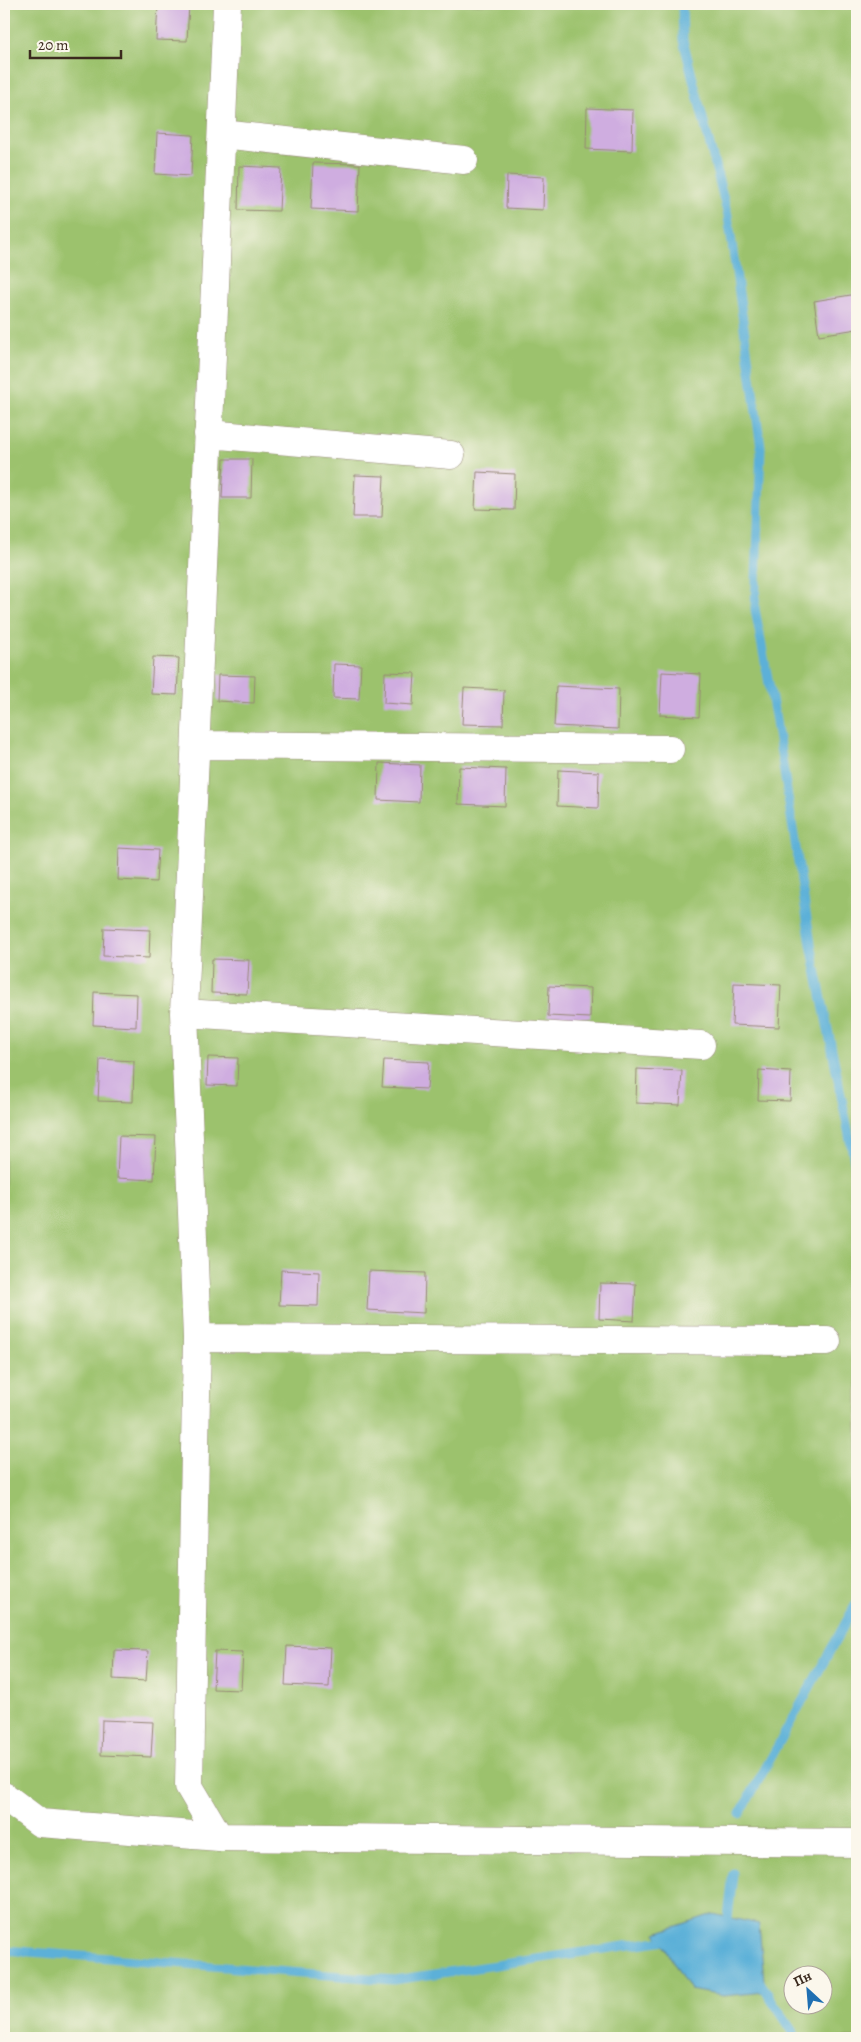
<svg xmlns="http://www.w3.org/2000/svg" width="861" height="2042" viewBox="0 0 861 2042" font-family="Alegreya,serif">
  <style>
    .green { fill: #9cc26d; stroke: #6c7646; fill-rule: evenodd }
    .water { fill: #5cb0d8; stroke: #4c6d7b }
    .lines { fill: none; stroke-linecap: round; stroke-linejoin: round }
    .stream { stroke: #5cb0d8; stroke-width: 9 }
    .building { fill: #cfade0 }
    .minor-casing { stroke: #968876; stroke-width: 29 }
    .minor { stroke: #fff; stroke-width: 28 }
  </style>
  <rect width="100%" height="100%" fill="#fbf7ec"/>
  <filter id="ink" filterUnits="userSpaceOnUse"><feTurbulence type="fractalNoise" baseFrequency=".02" numOctaves="2"/><feDisplacementMap in="SourceGraphic" scale="10" xChannelSelector="R" yChannelSelector="G"/><feConvolveMatrix kernelMatrix="1 2 1 2 8 2 1 2 1" color-interpolation-filters="sRGB"/></filter>
  <filter id="wash" filterUnits="userSpaceOnUse"><feTurbulence type="fractalNoise" baseFrequency=".0096" numOctaves="4" result="noise"/><feDisplacementMap in="SourceGraphic" scale="20" xChannelSelector="R" yChannelSelector="G"/><feGaussianBlur stdDeviation="1.12" result="paint"/><feColorMatrix in="noise" values="0 0 0 0 0 0 0 0 0 0 0 0 0 0 0 0 0 1.4 0 .05"/><feComposite in="paint" operator="in"/></filter>
  <g filter="url(#wash)">
    <rect width="100%" height="100%" fill="#f2e7cd"/>
    <path class="green" d="M4 4H857V2038H4ZM794 1974H824V2004H794Z"/>
    <path class="water" d="M713 1914 759 1924 765 1992 723 1996 690 1990 656 1933Z"/>
    <g class="lines">
      <path class="stream" d="M682 4 683 40 728 216 761 447 755 609 776 721 811 944 857 1175
        M740 1814 857 1602
        M727 1928 733 1873
        M4 1950 394 1980 672 1939
        M758 1979 797 2038"/>
    </g>
    <g id="blocks">
      <path class="building" d="M158 4H189L187 41 156 40Z
        M587 108 633 110 632 151 586 149Z
        M157 133 193 135 191 176 155 174Z
        M313 163 360 164 358 211 311 209Z
        M239 166 281 168 279 211 238 210Z
        M507 175 544 177 543 210 506 208Z
        M857 294V329L819 335 814 301Z
        M224 459H252L251 498H222Z
        M477 472 515 474 514 510 475 509Z
        M355 475 384 476 382 517H353Z
        M153 657 179 658 177 695 151 694Z
        M334 664 361 665 359 699 333 698Z
        M385 672 415 673 413 705 384 703Z
        M662 672 701 674 699 717 660 715Z
        M218 675 255 676 254 703 217 701Z
        M556 686 619 689 618 729 554 726Z
        M464 688 504 690 503 725 462 724Z
        M379 763 420 765 419 802 378 800Z
        M459 767 506 769 505 806 458 804Z
        M558 770 599 772 598 808 557 806Z
        M119 848 158 850 156 882 118 880Z
        M104 928 150 930 149 958 103 956Z
        M212 959 249 960 247 994 211 993Z
        M734 983 781 985 779 1027 732 1025Z
        M549 986 591 988 590 1018 548 1016Z
        M94 992 137 994 136 1027 93 1025Z
        M208 1057 238 1058 237 1086 207 1085Z
        M100 1059 134 1061 133 1102 98 1101Z
        M384 1060 429 1062 427 1089 382 1087Z
        M637 1069 682 1071 680 1105 636 1103Z
        M759 1070 791 1072 790 1101 758 1100Z
        M119 1136 156 1137 154 1180 117 1178Z
        M281 1270 319 1272 318 1306 279 1305Z
        M369 1271 425 1273 424 1313 367 1310Z
        M600 1283 636 1284 634 1321 599 1319Z
        M287 1646 331 1648 329 1687 285 1685Z
        M114 1650 148 1651 146 1681 113 1679Z
        M215 1651 243 1652 241 1690 213 1689Z
        M102 1720 153 1722 151 1757 101 1755Z"/>
    </g>
  </g>
  <g filter="url(#ink)">
    <use href="#blocks" fill-opacity="0" stroke="#968876" stroke-width="1"/>
    <g class="lines">
      <defs>
        <path id="minor" d="M222 134 464 160
          M208 434 451 455
          M196 745 670 749
          M184 1013 701 1045
          M197 1338 827 1341
          M4 1796 40 1823 219 1837 857 1843
          M219 1837 189 1786 197 1338 184 1013 227 4"/>
      </defs>
      <use href="#minor" class="minor-casing"/>
      <use href="#minor" class="minor"/>
    </g>
  </g>
  <rect width="861" height="2042" fill="none" stroke="#fbf7ec" stroke-width="20"/>
  <g transform="translate(808 1990) rotate(334)"><circle r="24" fill="#fbf7ec" stroke="#aea59a"/>
  <path d="M0-4L9 19L0 12L-9 19Z" fill="#1f6fb2"/>
  <text y="-8" font-size="14" font-weight="bold" text-anchor="middle" fill="#3b2a1e">Пн</text>
  </g>
  <path d="M30 50v8h91v-8" fill="none" stroke="#3b2a1e" stroke-width="2.5"/>
  <text x="38" y="50" font-size="15" fill="#3b2a1e" stroke="#fbf7ec" stroke-width="4" paint-order="stroke">20 m</text>
</svg>
